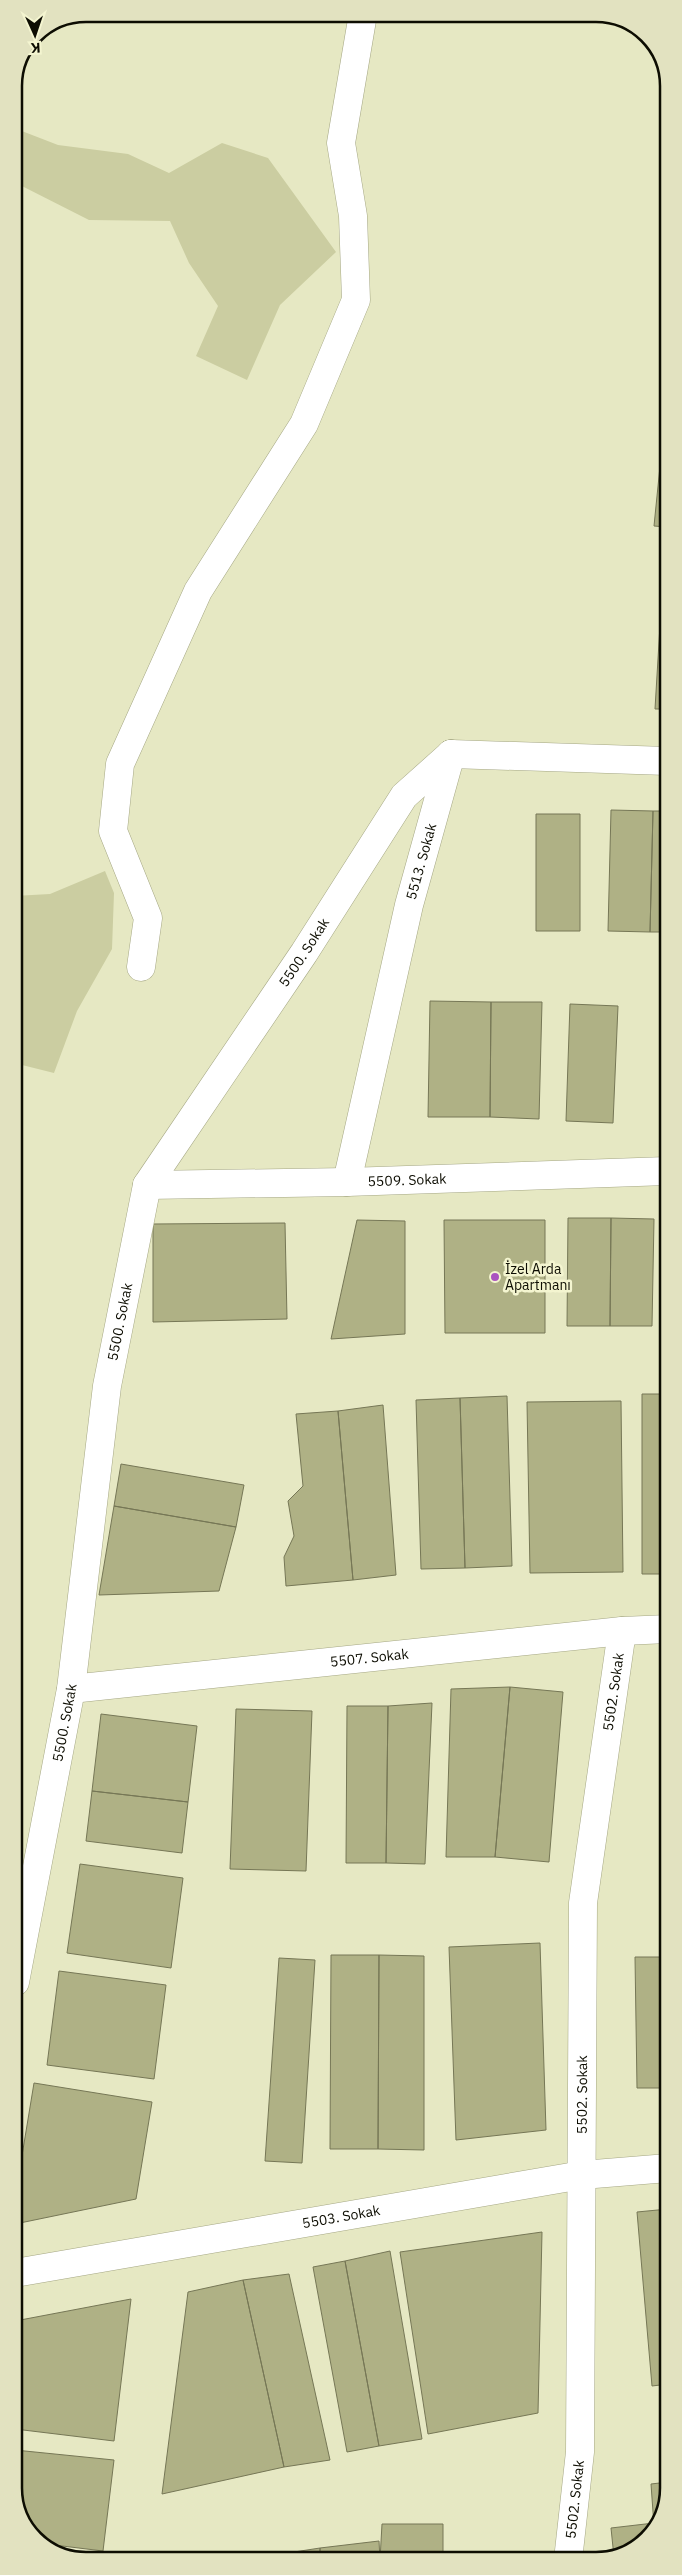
<svg xmlns="http://www.w3.org/2000/svg" width="682" height="2575" viewBox="0 0 682 2575" font-family="'IBM Plex Sans',sans-serif">
  <style>
    .green { fill: #cbcda1 }
    .building { fill: #afb185; stroke: #767756 }
    .lines { fill: none; stroke-linecap: round; stroke-linejoin: round }
    .minor-casing { stroke: #a5a784; stroke-width: 29 }
    .minor { stroke: #fff; stroke-width: 28 }
    .poi-dot { fill: #aa53c0; stroke: #f4f5d0; stroke-width: 2 }
    .labels { text-anchor: middle; dominant-baseline: central; stroke-width: 5; stroke-linejoin: round; paint-order: stroke }
    .street-label { font-size: 14px; fill: #0d0d02; stroke: #f4f5d0 }
    .poi-label { font-size: 14px; fill: #0d0d02; stroke: #f4f5d0; text-anchor: start }
    .rim { fill: none; stroke: #0d0d02; stroke-width: 2.5 }
  </style>
  <rect width="100%" height="100%" fill="#e6e8c3"/>
  <path class="green" d="M14 128 58 145 128 154 169 173 222 143 268 158 336 252 280 305 247 380 196 356 218 306 189 263 170 221 89 220 14 182Z
    M105 871 114 893 112 949 77 1011 54 1073 14 1063V896L50 894Z"/>
  <path class="building" d="M667 397V527L654 526Z
    M664 558H667V709H655Z
    M611 810 653 811 650 932 608 931Z
    M653 811H667V932H650Z
    M536 814H580V931H536Z
    M430 1001 491 1002 490 1117H428Z
    M491 1002H542L539 1119 490 1117Z
    M570 1004 618 1006 613 1123 566 1121Z
    M568 1218H611L610 1326H567Z
    M611 1218 654 1219 652 1326H610Z
    M357 1220 405 1221V1334L331 1339Z
    M444 1220H545V1333H445Z
    M285 1223 287 1319 153 1322V1224Z
    M642 1394H668V1574H642Z
    M507 1396 512 1566 465 1568 460 1398Z
    M460 1398 465 1568 421 1569 416 1400Z
    M621 1401 623 1572 530 1573 527 1402Z
    M383 1405 396 1575 353 1580 338 1411Z
    M338 1411 353 1580 286 1586 284 1557 294 1536 288 1501 303 1486 296 1414Z
    M121 1464 244 1485 236 1527 114 1506Z
    M114 1506 236 1527 219 1591 99 1595Z
    M510 1687 563 1692 549 1862 495 1857Z
    M510 1687 495 1857H446L451 1689Z
    M432 1703 425 1864 386 1863 388 1706Z
    M347 1706H388L386 1863H346Z
    M236 1709 312 1711 306 1871 230 1869Z
    M101 1714 197 1726 188 1802 92 1791Z
    M92 1791 188 1802 182 1853 86 1841Z
    M80 1864 183 1878 171 1968 67 1953Z
    M540 1943 546 2130 456 2140 449 1947Z
    M331 1955H379L378 2149H330Z
    M379 1955 424 1956V2150L378 2149Z
    M635 1957H668V2088H637Z
    M279 1958 315 1960 302 2163 265 2161Z
    M59 1971 166 1985 154 2079 47 2065Z
    M34 2083 152 2102 136 2199 15 2224V2198Z
    M668 2209V2384L652 2386 637 2212Z
    M542 2232 538 2413 428 2434 400 2252Z
    M390 2251 422 2439 379 2446 345 2261Z
    M345 2261 379 2446 347 2452 313 2267Z
    M289 2274 330 2460 284 2467 243 2280Z
    M243 2280 284 2467 162 2494 188 2292Z
    M131 2299 114 2441 15 2429V2321Z
    M15 2450 114 2460 103 2551 38 2543 15 2503Z
    M668 2482V2489L654 2526 651 2484Z
    M654 2523 650 2536 614 2557 611 2528Z
    M382 2524H443V2560H380Z
    M379 2541 380 2560H320V2548Z
    M320 2548V2560L268 2561V2556Z"/>
  <g class="lines">
    <defs>
      <g id="minor">
        <path d="M451 754 667 761"/>
        <path d="M141 967 148 918 113 831 120 764 198 591 304 424 356 300 353 216 341 143 363 14"/>
        <path id="s1" d="M347 1182 409 905 451 754"/>
        <path id="s2" d="M147 1185 347 1182 667 1171"/>
        <path id="s3" d="M71 1689 622 1631 668 1629"/>
        <path id="s4" d="M15 1982 71 1689 107 1386 147 1185 304 953 404 796 451 754"/>
        <path id="s5" d="M15 2273 582 2175 668 2168"/>
        <path id="s6" d="M568 2560 580 2452 583 1903 622 1631"/>
      </g>
    </defs>
    <use href="#minor" class="minor-casing"/>
    <use href="#minor" class="minor"/>
  </g>
  <circle class="poi-dot" cx="495" cy="1277" r="5"/>
  <g class="labels">
    <g class="street-label">
      <text stroke="none"><textPath href="#s1" startOffset="329">5513. Sokak</textPath></text>
      <text stroke="none"><textPath href="#s4" startOffset="1089">5500. Sokak</textPath></text>
      <text stroke="none"><textPath href="#s2" startOffset="260">5509. Sokak</textPath></text>
      <text stroke="none"><textPath href="#s4" startOffset="669">5500. Sokak</textPath></text>
      <text stroke="none"><textPath href="#s3" startOffset="300">5507. Sokak</textPath></text>
      <text stroke="none"><textPath href="#s6" startOffset="871">5502. Sokak</textPath></text>
      <text stroke="none"><textPath href="#s4" startOffset="264">5500. Sokak</textPath></text>
      <text stroke="none"><textPath href="#s6" startOffset="466">5502. Sokak</textPath></text>
      <text stroke="none"><textPath href="#s5" startOffset="331">5503. Sokak</textPath></text>
      <text stroke="none"><textPath href="#s6" startOffset="61">5502. Sokak</textPath></text>
    </g>
    <g class="poi-label">
      <text x="505" y="1269">İzel Arda<tspan x="505" dy="16">Apartmanı</tspan></text>
    </g>
  </g>
  <path d="M0 0H682V2575H0ZM86 22H596A64 64 0 0 1 660 86V2488A64 64 0 0 1 596 2552H86A64 64 0 0 1 22 2488V86A64 64 0 0 1 86 22Z" fill="#e2e2c0" fill-rule="evenodd"/>
  <path class="rim" d="M86 22H596A64 64 0 0 1 660 86V2488A64 64 0 0 1 596 2552H86A64 64 0 0 1 22 2488V86A64 64 0 0 1 86 22Z"/>
  <g transform="translate(35 35) rotate(177)" stroke="#f4f5d0" stroke-width="4" paint-order="stroke">
  <path d="M0-4L9 19L0 12L-9 19Z" fill="#0d0d02"/>
  <text y="-8" font-size="14" font-weight="bold" text-anchor="middle" fill="#0d0d02">K</text>
  </g>
</svg>
